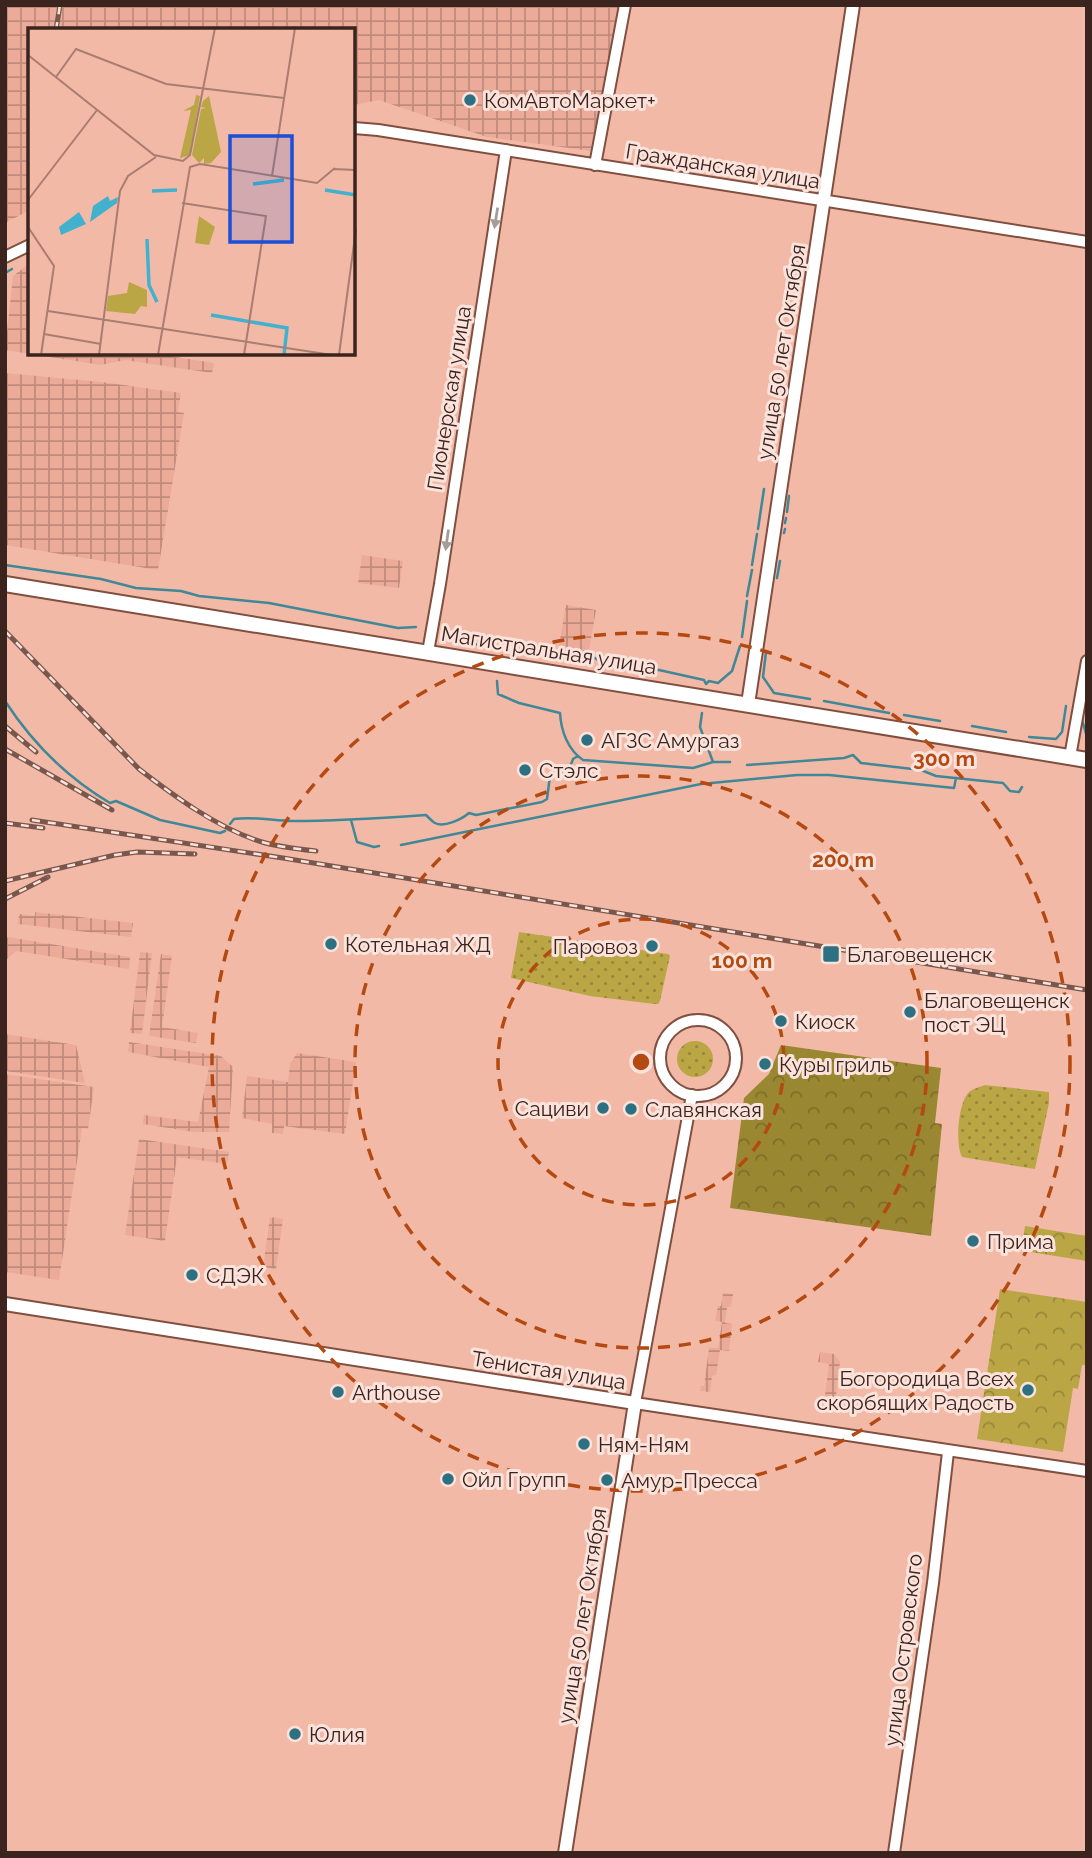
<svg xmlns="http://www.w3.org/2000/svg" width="1092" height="1858" viewBox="0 0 1092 1858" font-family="Raleway,sans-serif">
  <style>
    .industrial { fill: url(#industrial-grid) }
    .grass { fill: url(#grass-dots) }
    .forest { fill: url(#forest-crowns) }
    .park { fill: url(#park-crowns) }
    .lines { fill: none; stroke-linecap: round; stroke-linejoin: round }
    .stream { stroke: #408798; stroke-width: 2.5 }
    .tertiary-casing { stroke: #814f40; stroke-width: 14 }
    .secondary-casing { stroke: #814f40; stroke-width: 16 }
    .primary-casing { stroke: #814f40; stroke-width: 18 }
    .tertiary { stroke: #fff; stroke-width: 10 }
    .secondary { stroke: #fff; stroke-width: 12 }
    .primary { stroke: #fff; stroke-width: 14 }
    .rail-casing { stroke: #7a574d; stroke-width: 5 }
    .rail { stroke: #fbe3dc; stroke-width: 2.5; stroke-dasharray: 8; stroke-linecap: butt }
    .oneway { fill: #a69c99 }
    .ring { fill: none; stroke: #b44911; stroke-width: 3.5; stroke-dasharray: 12 9 }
    .poi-dot { fill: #2d7082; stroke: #fbe3dc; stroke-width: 2.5 }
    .labels { text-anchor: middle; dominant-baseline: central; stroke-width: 6; stroke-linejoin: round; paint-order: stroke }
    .poi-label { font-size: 21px; fill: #3a241d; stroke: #fbe3dc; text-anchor: start }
    .street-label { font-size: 21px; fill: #3a241d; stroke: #fbe3dc }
    .inset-river { fill: none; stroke: #42b1cd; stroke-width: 3.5 }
    .inset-road { fill: none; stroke: #a97d70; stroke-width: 2 }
    .view { fill: #1d4ed8; fill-opacity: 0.15; stroke: #1d4ed8; stroke-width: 3.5 }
    .inset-edge { fill: none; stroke: #3a241d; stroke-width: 3.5 }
    .centre { fill: #b44911; stroke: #fbe3dc; stroke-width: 3.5 }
    .ring-label { font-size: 21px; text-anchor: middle; font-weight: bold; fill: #b44911; stroke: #fbe3dc; stroke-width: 6; stroke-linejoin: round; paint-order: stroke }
  </style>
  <defs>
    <pattern id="industrial-grid" width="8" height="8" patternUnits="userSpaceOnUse" patternTransform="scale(1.75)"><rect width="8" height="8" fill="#ebab98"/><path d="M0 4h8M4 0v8" fill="none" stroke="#bf8b7b"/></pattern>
    <pattern id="grass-dots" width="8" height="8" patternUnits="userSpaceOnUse" patternTransform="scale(1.75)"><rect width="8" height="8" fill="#baa645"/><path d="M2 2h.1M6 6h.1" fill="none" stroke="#988739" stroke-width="1.8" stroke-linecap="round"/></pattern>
    <pattern id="forest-crowns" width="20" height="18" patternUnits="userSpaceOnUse" patternTransform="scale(1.75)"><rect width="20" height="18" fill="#998732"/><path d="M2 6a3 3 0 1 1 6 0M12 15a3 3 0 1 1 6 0" fill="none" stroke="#7e6e2a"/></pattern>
    <pattern id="park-crowns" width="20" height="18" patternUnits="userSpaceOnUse" patternTransform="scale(1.75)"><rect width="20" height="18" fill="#baa645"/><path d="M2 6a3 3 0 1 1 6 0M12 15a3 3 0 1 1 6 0" fill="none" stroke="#988739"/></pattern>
  </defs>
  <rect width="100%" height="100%" fill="#f3b9a7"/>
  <path class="industrial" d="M5 5H620L591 151 487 137 379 100 354 105V30H30V210L5 223Z
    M30 263V354H157L214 363 212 373 125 360 101 365 5 350 13 276Z
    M5 373 102 382 181 393 178 412 184 413 158 570 5 545Z
    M362 555 403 561 399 588 358 583Z
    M566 605 596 610 588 656 558 651Z
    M35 912 133 923 131 937 18 924 19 914 35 916Z
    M8 937 130 957 129 969 16 951 5 961V940Z
    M140 952 152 953 142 1034 130 1033Z
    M161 954 172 956 162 1027 198 1033 196 1043 149 1036Z
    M5 1034 76 1045 85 1083 5 1071Z
    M129 1042 221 1056 233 1067 229 1132H194L143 1124 144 1115 198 1122 209 1067 128 1052Z
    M297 1053 356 1062 345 1134 284 1126 283 1134 272 1133V1124L242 1118 247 1076 288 1082 290 1064Z
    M5 1074 94 1087 88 1129 82 1128 59 1280 5 1272Z
    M139 1139 229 1152 227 1164 177 1157 165 1241 125 1235Z
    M270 1217 283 1219 276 1269 263 1267Z
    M723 1293 733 1294 731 1307H727L725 1323 732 1324 729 1351 720 1350 716 1375 712 1376 710 1392 700 1391 701 1386H704L709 1348H718L722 1322 715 1321 718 1306H721Z
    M820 1352 834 1354 840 1362 834 1412 823 1410 829 1364 818 1362Z"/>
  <path class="grass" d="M519 932 668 954 670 956 660 1001 658 1004H654L590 996 511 978Z
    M677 1059a18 18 0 1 1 36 0a18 18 0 1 1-36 0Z
    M985 1085 1049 1092V1103L1035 1169 962 1157C955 1144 958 1103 969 1092 972 1089 980 1087 985 1085Z"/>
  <path class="forest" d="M781 1045 941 1068 935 1123 942 1124 931 1236 730 1208 744 1098 769 1074Z"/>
  <path class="park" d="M1025 1226 1087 1236V1261L1011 1249 1013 1238 1023 1239Z
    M1000 1289 1087 1302 1085 1365H1082L1078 1389 1073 1388 1063 1452 977 1439Z"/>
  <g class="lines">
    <path class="stream" d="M5 273 12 269
      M787 512 789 496
      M785 523 786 518
      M758 529 764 489
      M784 533 785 529
      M5 565 101 579 136 588 181 591 199 596 269 603 398 628 416 627
      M752 565 757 534
      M777 578 780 561
      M747 596 752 570
      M742 637 747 601
      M454 642 508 648
      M562 651H579L610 665 659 670 704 680 706 684 709 681 718 683 732 671 740 646
      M766 652 763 677 774 693 810 699
      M497 681 498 694 519 703 560 713C561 731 568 750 583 760L693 768 713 762
      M5 701C33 744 66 777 110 803L116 801 160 820 220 833 225 831
      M824 701 889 713
      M702 713 700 727 713 762H730
      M904 715 940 721
      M1082 720 1087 737
      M972 726 1006 732
      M1029 737 1056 739 1062 732 1066 706
      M747 765 844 758 853 755 861 763 921 770 936 776 1003 783 1010 791 1019 792 1022 787
      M351 820 357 842 374 847 379 846
      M230 824 234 819C254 816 274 821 294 821 338 821 382 818 426 815 427 816 434 823 435 823 444 828 462 819 469 813L476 815 542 802 547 799 550 776C562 773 569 772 573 759L578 756
      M401 845 701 784 797 775H829L954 788 956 778"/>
    <defs>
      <path id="tertiary" d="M354 128 378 130 1087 242
        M595 165 625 5
        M5 257 30 245
        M428 652 440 584 506 150
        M1070 757 1087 661
        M660 1058a38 38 0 1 1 76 0a38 38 0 1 1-76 0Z
        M692 1095 635 1403 1087 1471
        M894 1853 933 1583 948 1452"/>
      <path id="secondary" d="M748 704 853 5
        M5 1304 635 1403 565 1853"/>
      <path id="primary" d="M5 584 1087 760"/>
    </defs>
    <use href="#tertiary" class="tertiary-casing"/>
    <use href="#secondary" class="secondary-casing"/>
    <use href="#primary" class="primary-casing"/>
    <use href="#tertiary" class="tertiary"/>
    <use href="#secondary" class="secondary"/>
    <use href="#primary" class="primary"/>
    <defs>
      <path id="rail" d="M56 30 60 5
        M5 631 139 769C174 796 219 829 262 842 279 847 298 849 316 851
        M5 726 36 752
        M5 749 112 810
        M32 820 283 858 1087 990
        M5 823 43 828
        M5 881 115 855 137 852 195 854
        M5 899 48 877"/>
    </defs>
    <use href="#rail" class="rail-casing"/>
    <use href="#rail" class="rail"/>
  </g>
  <defs><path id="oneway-solid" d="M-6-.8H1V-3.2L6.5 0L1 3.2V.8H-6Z" transform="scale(1.75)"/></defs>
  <g class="oneway">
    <use href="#oneway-solid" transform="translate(496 218) rotate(99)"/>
    <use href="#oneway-solid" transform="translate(447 540) rotate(98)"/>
  </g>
  <g class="ring">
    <circle cx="641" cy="1062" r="143"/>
    <circle cx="641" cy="1062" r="286"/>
    <circle cx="641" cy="1062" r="429"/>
  </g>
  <g class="poi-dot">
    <circle cx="470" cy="100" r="7"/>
    <circle cx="587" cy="740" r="7"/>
    <circle cx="525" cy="770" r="7"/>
    <circle cx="331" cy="944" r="7"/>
    <circle cx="652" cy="946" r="7"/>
    <rect x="822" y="945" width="18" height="18" rx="3.5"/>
    <circle cx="910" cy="1012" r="7"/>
    <circle cx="781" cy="1021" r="7"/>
    <circle cx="765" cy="1064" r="7"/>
    <circle cx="603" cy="1108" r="7"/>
    <circle cx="631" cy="1109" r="7"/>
    <circle cx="973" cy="1241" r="7"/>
    <circle cx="192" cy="1275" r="7"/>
    <circle cx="1028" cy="1390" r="7"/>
    <circle cx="338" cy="1392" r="7"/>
    <circle cx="584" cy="1444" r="7"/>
    <circle cx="448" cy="1479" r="7"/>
    <circle cx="607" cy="1480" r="7"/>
    <circle cx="295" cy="1734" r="7"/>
  </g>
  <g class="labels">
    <g class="poi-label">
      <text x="484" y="100">КомАвтоМаркет+</text>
      <text x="601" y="740">АГЗС Амургаз</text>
      <text x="539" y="770">Стэлс</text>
      <text x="345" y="944">Котельная ЖД</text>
      <text x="638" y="946" text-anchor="end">Паровоз</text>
      <text x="847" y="954">Благовещенск</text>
      <text x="924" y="1000">Благовещенск<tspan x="924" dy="24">пост ЭЦ</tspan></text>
      <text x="795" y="1021">Киоск</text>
      <text x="779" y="1064">Куры гриль</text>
      <text x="589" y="1108" text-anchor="end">Сациви</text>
      <text x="645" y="1109">Славянская</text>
      <text x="987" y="1241">Прима</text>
      <text x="206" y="1275">СДЭК</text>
      <text x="1014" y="1378" text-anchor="end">Богородица Всех<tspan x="1014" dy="24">скорбящих Радость</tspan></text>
      <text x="352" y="1392">Arthouse</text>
      <text x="598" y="1444">Ням-Ням</text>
      <text x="462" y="1479">Ойл Групп</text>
      <text x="621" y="1480">Амур-Пресса</text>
      <text x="309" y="1734">Юлия</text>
    </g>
    <g class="street-label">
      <text transform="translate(723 166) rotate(9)">Гражданская улица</text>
      <text transform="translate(781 352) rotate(-81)">улица 50 лет Октября</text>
      <text transform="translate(449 398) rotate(-81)">Пионерская улица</text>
      <text transform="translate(549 650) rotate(9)">Магистральная улица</text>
      <text transform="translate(549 1370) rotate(9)">Тенистая улица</text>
      <text transform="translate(582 1616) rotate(-81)">улица 50 лет Октября</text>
      <text transform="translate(903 1650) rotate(-83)">улица Островского</text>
    </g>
  </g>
  <g transform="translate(28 28)">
    <rect width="327" height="327" fill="#f3b9a7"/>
    <path d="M181 68 193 124 183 135 176 136V130L171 135 164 127 173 81 178 80 173 79 175 73Z" fill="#baa645"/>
    <path d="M171 188 187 199 181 217 167 215ZM101 254 119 262V279L113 278 107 286 78 283 80 268 99 265Z" fill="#baa645"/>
    <path d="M168 67 172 68 162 127 152 130 163 82 155 83 166 77Z" fill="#baa645"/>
    <path d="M80 168 82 173 90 169 89 175 62 194 65 178ZM51 184 58 196 33 207 31 199Z" fill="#42b1cd"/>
    <path class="inset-river" d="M225 156 256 152M297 162 328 167M124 163 149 162M119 211 121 257 129 274M183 287 259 300 256 327"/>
    <path class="inset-road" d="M0 27 126 127 155 133 162 127 187 0M28 49 48 21 138 56 256 70M305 141 328 142M244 148 267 0M0 172 69 82M154 175 238 188 216 327M0 199 26 238 13 327M20 283 304 327M16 306 73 316M71 327 92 163 100 148 128 129M130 327 162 139 172 136 289 155 307 140M311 327 328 201"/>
    <path class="view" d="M202 108H264V214H202Z"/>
    <rect width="327" height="327" class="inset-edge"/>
  </g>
  <circle cx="641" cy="1062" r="10" class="centre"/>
  <g class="ring-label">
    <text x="944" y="766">300 m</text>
    <text x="843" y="867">200 m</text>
    <text x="742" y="968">100 m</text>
  </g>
  <rect width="1092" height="1858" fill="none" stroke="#3a241d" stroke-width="14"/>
</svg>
